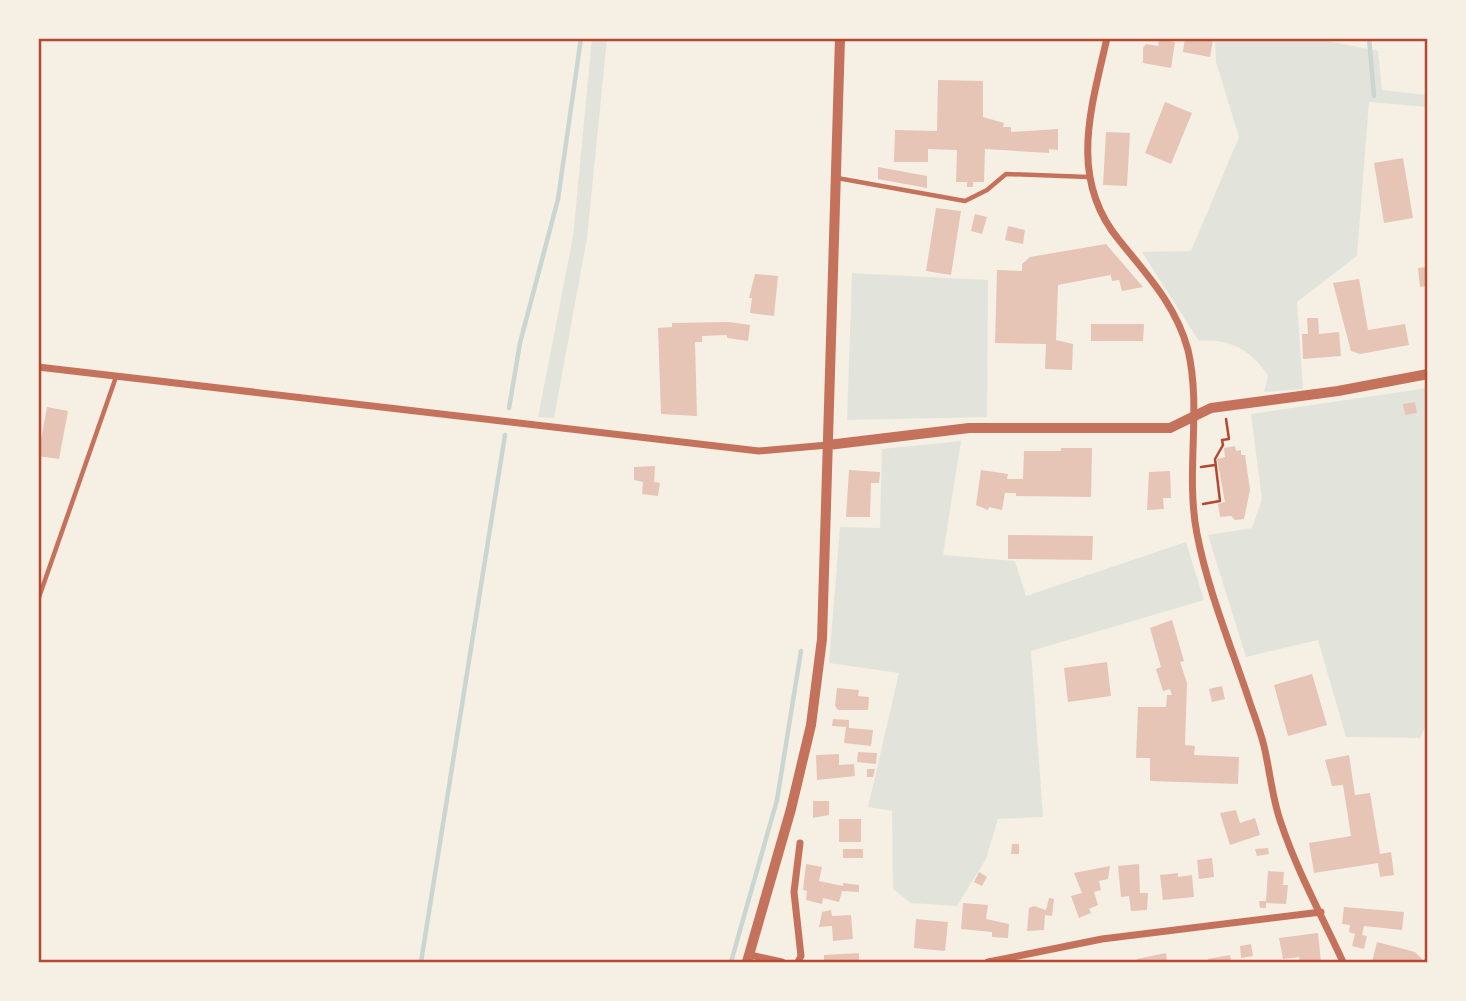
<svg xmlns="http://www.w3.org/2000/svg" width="1466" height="1001" viewBox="0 0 1466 1001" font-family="'PT Sans Narrow',sans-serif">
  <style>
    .green { fill: #e2e4dc }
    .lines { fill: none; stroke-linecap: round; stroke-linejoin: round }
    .stream { stroke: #c9d6d2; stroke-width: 4.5 }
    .building { fill: #e6c5b7 }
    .path { stroke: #b5482f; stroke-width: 2.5 }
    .service { stroke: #c5725c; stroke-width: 4.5 }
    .minor { stroke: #c5725c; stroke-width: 7 }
    .tertiary { stroke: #c5725c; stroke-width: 10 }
    .neatline { fill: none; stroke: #b5482f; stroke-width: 2.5 }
  </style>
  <rect width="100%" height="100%" fill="#f6efe4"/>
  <path class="green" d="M592 38 607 39 587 238 554 418 538 417 573 237Z
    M1215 39H1318L1378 51 1382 90 1427 95V107L1369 102 1357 256 1297 302 1303 389 1264 392 1268 376C1253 351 1229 338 1199 341L1142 252 1191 251 1239 137 1216 62Z
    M852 273 988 280 987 417 847 420Z
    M1427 388 1428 721 1420 738 1346 737 1318 640 1246 657 1208 535 1252 528 1262 499 1251 414Z
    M961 441 943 555 1015 561 1026 596 1186 542 1204 600 1031 651 1043 817 998 819 986 859 957 906 911 903 893 889 892 811 868 807 899 673 829 663 840 527 880 528 882 449Z"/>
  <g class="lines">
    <path class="stream" d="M1369 38 1374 96
      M509 408 520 343 558 199 581 38
      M421 962 505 435
      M731 962 777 800 801 651"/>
  </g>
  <path class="building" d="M1185 38 1213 40 1210 57 1183 52Z
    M1159 39 1175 42 1171 68 1143 63V48L1146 44 1158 46Z
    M938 80 983 81V117L1004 123 1003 127H1011V132L1058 129V150L1049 149V153L985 149 984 182H973V187H967V182H956L957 150 928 149V162H894L895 130 937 131Z
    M1165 102 1192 113 1171 164 1145 153Z
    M1106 132 1130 133 1127 186 1103 185Z
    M1403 158 1413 218 1384 223 1374 163Z
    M878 167 927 176V188L878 179Z
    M936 208 961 211 951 275 926 271Z
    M975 214 987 217 982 234 971 231Z
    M1008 226 1025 230 1023 244 1005 240Z
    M1106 244 1143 287 1122 291 1119 280 1112 281 1110 273V275L1058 285 1056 340 1073 344 1072 370 1045 369 1046 344 995 343 997 270 1022 271V264L1030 257Z
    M1426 267 1427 286 1420 287 1418 268Z
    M755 274 778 276 774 316 750 313 752 298H749Z
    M1359 279 1368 330 1405 324 1409 345 1360 354 1351 351 1333 283Z
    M1307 318H1318L1319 334 1339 332 1341 356 1303 359 1302 334H1308Z
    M729 322 750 325 748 341 727 338V335L702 336V342H695L697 416 661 414 658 328 672 327V323Z
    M1091 324H1144L1143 341H1091Z
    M1415 402 1417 413 1405 415 1403 404Z
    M47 407 68 411 59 459 38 456Z
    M1235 446 1236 451 1241 450V455H1245L1250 490 1244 519 1235 520 1231 516 1220 517 1218 504 1225 502 1217 459 1225 457 1224 448Z
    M1061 448H1092L1091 497 1016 496V493H1005L1002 510 989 507 988 510 976 505 981 470 1008 474 1007 479H1023L1024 451H1061Z
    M655 466 654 482 660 483 658 496 642 494 643 482 634 480V467Z
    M849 470 880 472 879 483H871L870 517H846Z
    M1170 471 1171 498H1163L1164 509 1147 510 1149 472Z
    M1008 535 1093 536 1092 560 1008 559Z
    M1172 620 1184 661 1180 662 1187 683 1185 745 1195 746 1194 755 1239 757 1238 784 1150 781V758H1136L1138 707H1166L1167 695H1172L1170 689 1163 691 1156 669 1161 667 1150 628Z
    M1107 662 1111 696 1068 702 1064 668Z
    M1312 674 1327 725 1288 736 1274 685Z
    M1222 686 1225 699 1212 702 1209 689Z
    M837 688 859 690 858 696 869 697 868 710H838L835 706Z
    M833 719 849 720V728L873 730 871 746 844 743 846 727 832 726Z
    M858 752 877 753 876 764 857 762Z
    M839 754V765L854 764 855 776 817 780 816 755Z
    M1349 755 1355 795 1370 793 1380 854 1391 852 1394 875 1380 877 1378 863 1314 873 1309 843 1351 836 1343 785 1332 786 1325 760Z
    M867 769H875L873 777H867Z
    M813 801H829V815L813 818Z
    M1236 810 1240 823 1255 818 1260 835 1230 845 1220 813Z
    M839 819H861V842H839Z
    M1012 844H1019V854H1011Z
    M1268 848 1269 854 1257 856 1255 849Z
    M843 849H863V858H843Z
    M1212 858 1214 877 1199 879 1197 860Z
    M806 864 822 867 819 881 843 886V883L859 885V892L842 891 839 902 823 898 822 904 806 900 807 891 803 890Z
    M1139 864 1140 893H1148L1147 910 1131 911 1129 896 1121 897 1118 866Z
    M1110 866 1108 879 1099 881 1101 890 1094 892 1098 905 1089 909 1091 913 1079 918 1071 896 1082 893 1074 873Z
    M1268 871 1284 872 1283 885H1288L1286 904 1266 903V908H1260L1259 901H1266Z
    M979 872 987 877 982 886 974 882Z
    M1178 873V877L1192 875 1194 897 1163 900 1160 875Z
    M1049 898 1054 899 1052 916 1045 915 1044 930 1027 931 1029 908 1034 906 1046 910Z
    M963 903 988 905 986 919 1009 924 1008 938 992 937V932L961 929Z
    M1344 907 1404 912 1402 930 1364 926 1362 935 1367 936 1364 949 1352 946 1355 934 1349 932 1350 925 1342 924Z
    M831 910 832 916 851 915 853 939 833 941 832 926 819 927 822 912Z
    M916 919 948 922 945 951 914 948Z
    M1318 933 1321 962H1300L1299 957 1283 959 1279 938Z
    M1377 942 1415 952 1422 959 1421 962H1372Z
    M1251 944 1253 956 1241 958 1240 946Z
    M859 953V962H824V955Z
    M1166 953 1167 962H1138L1137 959Z
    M1230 955 1231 962H1209L1208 959Z"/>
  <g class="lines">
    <path class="path" d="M1201 467 1215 465
      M1203 504 1220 501 1215 459 1223 445 1222 440 1229 439 1226 419"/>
    <path class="service" d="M837 178 965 201 987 190 1006 174 1088 177
      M38 600 116 377"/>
    <path class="minor" d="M1107 38C1091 109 1068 178 1119 240 1147 275 1176 305 1188 350 1202 410 1185 473 1197 534 1208 591 1231 646 1249 700 1254 715 1260 730 1264 746 1270 771 1272 798 1281 823 1297 871 1322 916 1343 962
      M38 367 759 451 828 445
      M750 955 782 962
      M798 962 801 956 794 892 800 843
      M988 962 1102 939 1321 912"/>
    <path class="tertiary" d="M828 445 969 428H1170L1211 408 1338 391 1428 374
      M747 962 791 809 811 725 822 639 840 38"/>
  </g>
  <rect width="1466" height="1001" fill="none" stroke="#f6efe4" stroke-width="80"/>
  <rect x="40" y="40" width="1386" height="921" class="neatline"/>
</svg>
